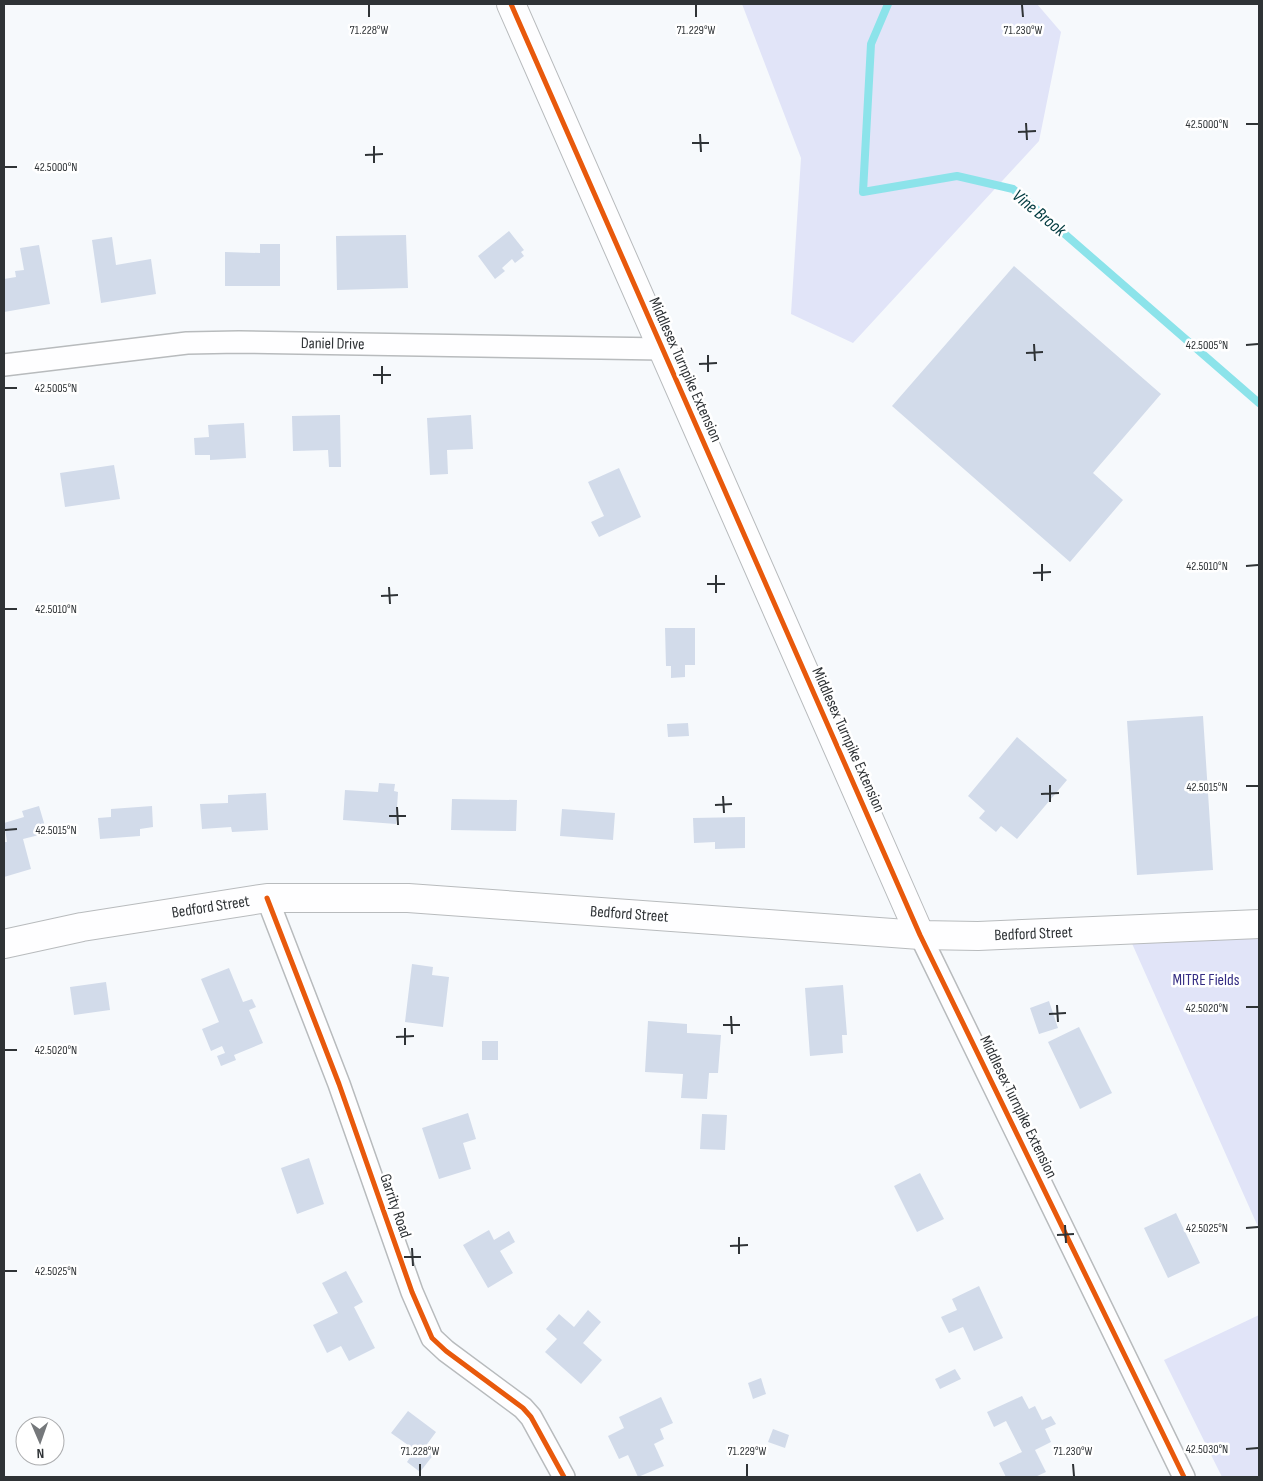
<svg xmlns="http://www.w3.org/2000/svg" width="1263" height="1481" viewBox="0 0 1263 1481" font-family="'Sofia Sans Condensed',sans-serif">
  <style>
    .green { fill: #e1e4f8 }
    .lines { fill: none; stroke-linecap: round; stroke-linejoin: round }
    .stream { stroke: #8ce3ea; stroke-width: 8 }
    .building { fill: #d2dbea }
    .minor-casing { stroke: #b8bbbd; stroke-width: 24 }
    .tertiary-casing { stroke: #b8bbbd; stroke-width: 30 }
    .secondary-casing { stroke: #b8bbbd; stroke-width: 30 }
    .minor { stroke: #fefeff; stroke-width: 21 }
    .tertiary { stroke: #fefeff; stroke-width: 28 }
    .secondary { stroke: #fefeff; stroke-width: 28 }
    .cycleway-casing { stroke: #fff; stroke-width: 8 }
    .cycleway { stroke: #e8590c; stroke-width: 5 }
    .ticks { fill: none; stroke: #2f3336; stroke-width: 2 }
    .labels { text-anchor: middle; dominant-baseline: central; stroke-width: 5; stroke-linejoin: round; paint-order: stroke }
    .street-label { font-size: 16px; fill: #2f3336; stroke: #fff }
    .park-label { font-size: 16px; fill: #342c83; stroke: #fff }
    .water-label { font-size: 18px; font-style: italic; fill: #003a3f; stroke: #fff }
    .ticks-label { font-size: 12px; text-anchor: middle; fill: #2f3336; stroke: #fff; stroke-width: 5; stroke-linejoin: round; paint-order: stroke }
  </style>
  <rect width="100%" height="100%" fill="#f6f9fc"/>
  <path class="green" d="M742 4H1037L1061 32 1039 141 853 343 791 314 801 158Z
    M1259 924V1229L1126 930Z
    M1259 1315V1477H1222L1164 1360Z"/>
  <g class="lines">
    <path class="stream" d="M888 4 871 44 863 192 957 176 1013 189 1259 403"/>
  </g>
  <path class="building" d="M509 231 524 250 521 252 524 256 515 263 512 259 502 268 505 271 495 279 478 256Z
    M406 235 408 288 337 290 336 236Z
    M112 237 116 265 151 259 156 294 101 303 92 240Z
    M260 244H280V286H225V252L260 253Z
    M39 245 50 304 4 312V279L16 277 15 271 24 270 20 248Z
    M1014 266 1161 394 1093 473 1123 500 1070 562 892 406Z
    M340 415 341 467H329L328 450 293 451 292 416Z
    M471 415 473 449 447 450 448 474 430 475 427 418Z
    M244 423 246 458 210 460V455H195L194 438 209 437 208 425Z
    M114 465 120 499 65 507 60 473Z
    M619 468 641 517 599 537 591 522 604 516 588 482Z
    M665 628H695V665H685V677L671 678V666H666Z
    M1203 716 1213 870 1137 875 1127 721Z
    M688 723 689 736 668 737 667 724Z
    M1017 737 1067 780 1017 839 1001 826 996 832 979 818 985 811 968 796Z
    M379 783 395 784 394 791 398 792 396 824 343 820 345 790 378 792Z
    M266 793 268 830 232 832 231 827 202 829 200 804 228 803V795Z
    M452 799 517 800 516 831 451 830Z
    M39 806 47 833 23 839 31 869 4 877V842H7L4 823 24 817 22 811Z
    M152 806 153 827 140 829V836L100 839 98 818 111 817V809Z
    M562 809 615 813 613 840 560 836Z
    M745 817V848L715 849V842L694 843 693 818Z
    M412 964 433 967 432 975 449 977 443 1027 405 1022Z
    M229 968 243 1002 252 999 256 1007 249 1010 263 1043 234 1055 236 1060 221 1066 217 1056 225 1053 222 1046 211 1051 202 1029 219 1022 201 979Z
    M106 982 110 1010 74 1015 70 987Z
    M843 985 847 1035H842L843 1053 810 1056 805 988Z
    M1049 1001 1058 1028 1039 1034 1030 1008Z
    M648 1021 687 1024V1033L721 1035 718 1073H709L707 1099 681 1098 683 1074 645 1072Z
    M1079 1027 1112 1093 1080 1109 1048 1042Z
    M482 1041H498V1060H482Z
    M468 1113 476 1139 463 1143 471 1169 439 1179 422 1128Z
    M702 1114 727 1115 725 1150 700 1149Z
    M309 1158 324 1204 297 1214 281 1168Z
    M920 1173 944 1219 917 1232 894 1186Z
    M1176 1213 1200 1263 1168 1278 1144 1228Z
    M489 1230 494 1240 509 1231 515 1242 500 1251 513 1273 488 1288 463 1245Z
    M346 1271 363 1302 354 1307 375 1348 349 1361 341 1346 327 1353 313 1325 338 1313 322 1283Z
    M979 1286 1003 1338 974 1351 963 1327 949 1333 941 1317 957 1310 952 1299Z
    M588 1310 601 1322 583 1343 602 1360 581 1384 545 1352 557 1339 546 1329 559 1314 574 1327Z
    M955 1369 961 1379 940 1389 935 1379Z
    M761 1378 766 1394 753 1399 748 1383Z
    M1022 1396 1029 1409 1035 1406 1042 1420 1051 1416 1056 1424 1045 1429 1051 1442 1035 1450 1046 1472 1035 1477H1006L999 1463 1022 1452 1006 1421 994 1427 987 1412Z
    M661 1397 673 1423 660 1429 664 1439 654 1444 664 1466 638 1477 628 1455 619 1459 608 1436 624 1428 619 1417Z
    M408 1411 436 1432 425 1447 434 1454 420 1472 407 1462 415 1450 391 1433Z
    M773 1429 789 1435 785 1448 768 1442Z"/>
  <g class="lines">
    <defs>
      <g id="minor">
        <path id="s1" d="M4 365 187 343 239 342 662 349"/>
        <path d="M267 898 339 1084 412 1292 432 1338 446 1351 523 1408 531 1417 564 1477"/>
        <path d="M920 935 1184 1477"/>
      </g>
      <path id="tertiary" d="M511 4 920 935"/>
      <g id="secondary">
        <path id="s2" d="M4 944 82 927 267 898H408L920 935 978 936 1259 924"/>
      </g>
    </defs>
    <use href="#minor" class="minor-casing"/>
    <use href="#tertiary" class="tertiary-casing"/>
    <use href="#secondary" class="secondary-casing"/>
    <use href="#minor" class="minor"/>
    <use href="#tertiary" class="tertiary"/>
    <use href="#secondary" class="secondary"/>
    <defs>
      <path id="cycleway" d="M511 4 920 935 1184 1477
        M267 898 339 1084 412 1292 432 1338 446 1351 523 1408 531 1417 564 1477"/>
    </defs>
    <use href="#cycleway" class="cycleway-casing"/>
    <use href="#cycleway" class="cycleway"/>
  </g>
  <path class="ticks" d="M369 5V17M696 5V17M1022 5 1023 17M1026 123 1027 140M1246 124H1258M1018 132 1036 131M700 134 701 152M692 143H709M374 146V163M365 155 383 154M5 167H17M1034 344 1035 361M1246 345 1258 344M1026 353 1043 352M708 355V372M699 364 717 363M382 366V384M373 375H391M5 388H17M1042 564V581M1246 566 1258 565M1033 573 1051 572M716 575V593M707 584H725M389 587 390 604M381 596 398 595M5 609H17M1050 785V802M1246 786H1258M1041 794 1059 793M723 796 724 813M715 805 732 804M397 807 398 825M389 816H406M5 830 17 829M1057 1005 1058 1022M1246 1007H1258M1049 1014 1066 1013M731 1016 732 1034M723 1025H740M405 1028V1045M396 1037 414 1036M5 1050H17M1065 1225 1066 1243M1246 1228 1258 1227M1057 1235 1074 1234M739 1237V1254M730 1246 748 1245M412 1248 413 1266M404 1257H421M5 1271H17M1246 1449 1258 1448M420 1464V1476M747 1464V1476M1073 1464 1074 1476"/>
  <g class="labels">
    <g class="street-label">
      <text stroke="none"><textPath href="#s1" startOffset="330">Daniel Drive</textPath></text>
      <text transform="translate(685 370) rotate(66)">Middlesex Turnpike Extension</text>
      <text transform="translate(848 740) rotate(66)">Middlesex Turnpike Extension</text>
      <text stroke="none"><textPath href="#s2" startOffset="210">Bedford Street</textPath></text>
      <text stroke="none"><textPath href="#s2" startOffset="630">Bedford Street</textPath></text>
      <text stroke="none"><textPath href="#s2" startOffset="1035">Bedford Street</textPath></text>
      <text transform="translate(1018 1107) rotate(64)">Middlesex Turnpike Extension</text>
      <text transform="translate(395 1206) rotate(71)">Garrity Road</text>
    </g>
    <g class="park-label">
      <text x="1206" y="980">MITRE Fields</text>
    </g>
    <g class="water-label">
      <text transform="translate(1039 213) rotate(39)">Vine Brook</text>
    </g>
  </g>
  <g class="ticks-label">
    <text x="369" y="34">71.228°W</text>
    <text x="696" y="34">71.229°W</text>
    <text x="1023" y="34">71.230°W</text>
    <text x="1207" y="128">42.5000°N</text>
    <text x="56" y="171">42.5000°N</text>
    <text x="1207" y="349">42.5005°N</text>
    <text x="56" y="392">42.5005°N</text>
    <text x="1207" y="570">42.5010°N</text>
    <text x="56" y="613">42.5010°N</text>
    <text x="1207" y="791">42.5015°N</text>
    <text x="56" y="834">42.5015°N</text>
    <text x="1207" y="1012">42.5020°N</text>
    <text x="56" y="1054">42.5020°N</text>
    <text x="1207" y="1232">42.5025°N</text>
    <text x="56" y="1275">42.5025°N</text>
    <text x="1207" y="1453">42.5030°N</text>
    <text x="420" y="1455">71.228°W</text>
    <text x="747" y="1455">71.229°W</text>
    <text x="1073" y="1455">71.230°W</text>
  </g>
  <rect width="1263" height="1481" fill="none" stroke="#2f3336" stroke-width="10"/>
  <g transform="translate(40 1441) rotate(178)"><circle r="24" fill="#ffffff" stroke="#acadaf"/>
  <path d="M0-4L9 19L0 12L-9 19Z" fill="#75787b"/>
  <text y="-8" font-size="14" font-weight="bold" text-anchor="middle" fill="#2f3336">N</text>
  </g>
</svg>
